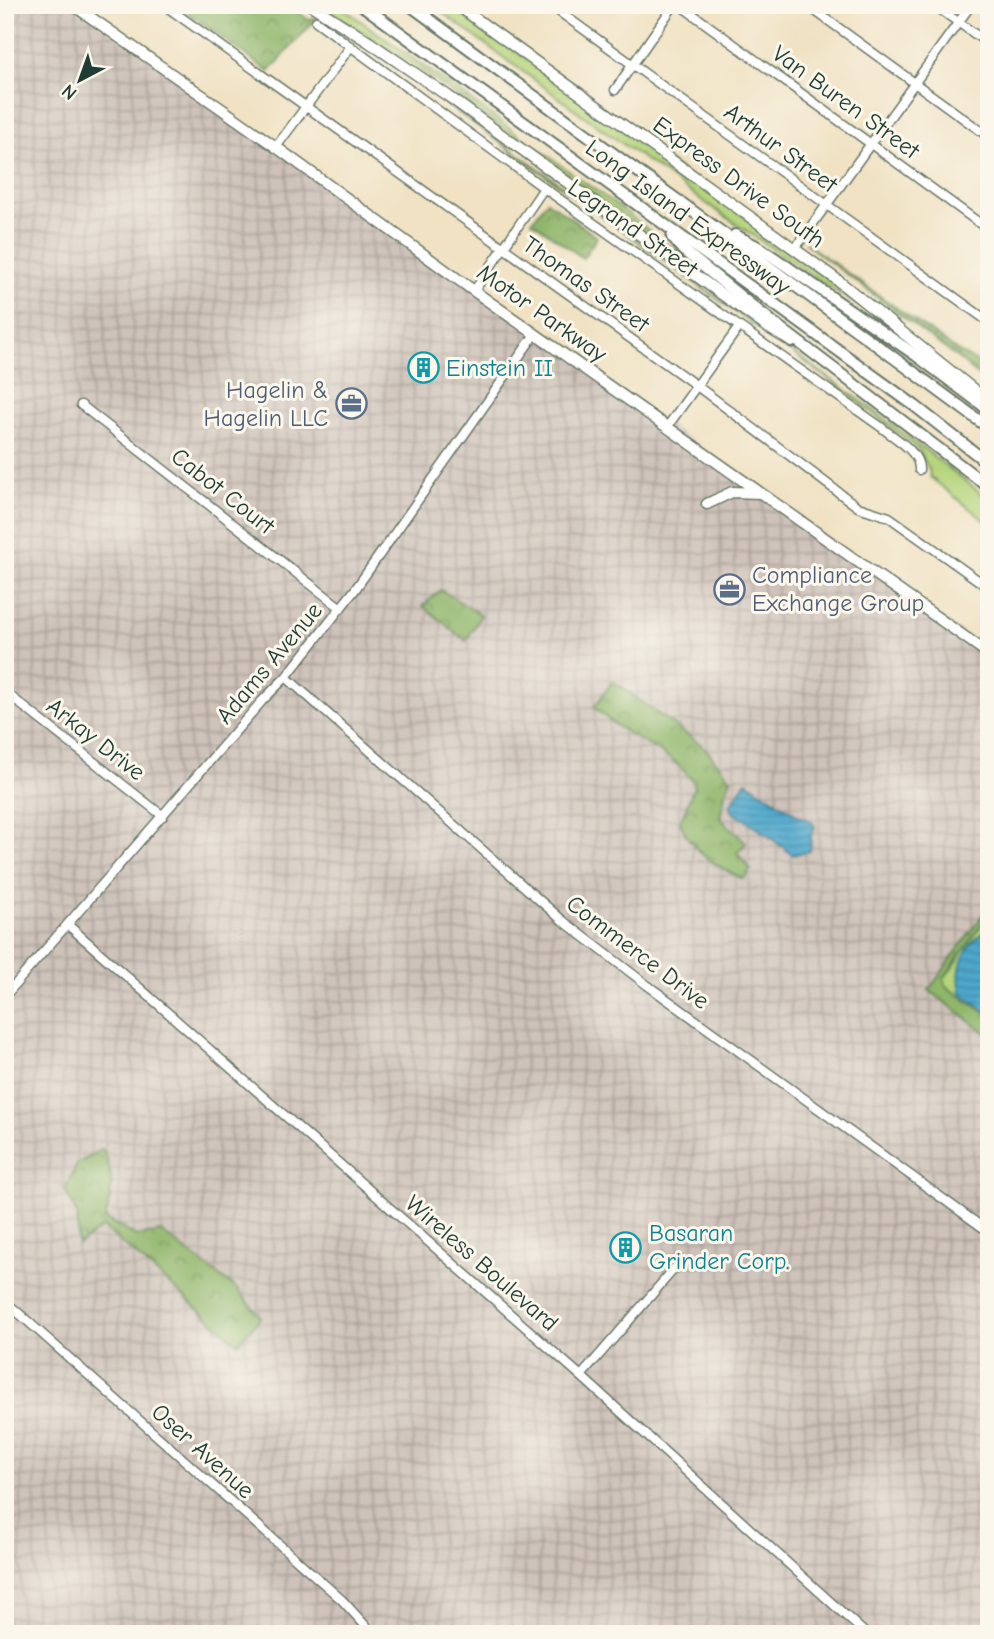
<svg xmlns="http://www.w3.org/2000/svg" width="994" height="1639" viewBox="0 0 994 1639" font-family="'Comic Neue',sans-serif">
  <style>
    .industrial { fill: url(#industrial-grid) }
    .grass { fill: #b6d47b; stroke: #6a8858; stroke-width: 2 }
    .forest { fill: url(#forest-crowns); stroke: #587a50; stroke-width: 2 }
    .water { fill: url(#water-rules); stroke: #367280; stroke-width: 2 }
    .lines { fill: none; stroke-linecap: round; stroke-linejoin: round }
    .minor-casing { stroke: #687766; stroke-width: 11 }
    .major-casing { stroke: #687766; stroke-width: 13 }
    .highway-casing { stroke: #687766; stroke-width: 14 }
    .minor { stroke: #fff; stroke-width: 8 }
    .major { stroke: #fff; stroke-width: 10 }
    .highway { stroke: #fff; stroke-width: 10 }
    .labels { text-anchor: middle; dominant-baseline: central; stroke-width: 6; stroke-linejoin: round; paint-order: stroke }
    .street-label { font-size: 24px; fill: #1f3d34; stroke: #fbf7ec }
    .culture-label { font-size: 24px; fill: #0d838f; stroke: #fbf7ec; text-anchor: start }
    .service-label { font-size: 24px; fill: #4e5e75; stroke: #fbf7ec; text-anchor: end }
  </style>
  <defs>
    <pattern id="industrial-grid" width="8" height="8" patternUnits="userSpaceOnUse" patternTransform="scale(1.75)"><rect width="8" height="8" fill="#cec2b9"/><path d="M0 4h8M4 0v8" fill="none" stroke="#a79f97"/></pattern>
    <pattern id="forest-crowns" width="20" height="18" patternUnits="userSpaceOnUse" patternTransform="scale(1.75)"><rect width="20" height="18" fill="#90b66b"/><path d="M2 6a3 3 0 1 1 6 0M12 15a3 3 0 1 1 6 0" fill="none" stroke="#759559"/></pattern>
    <pattern id="water-rules" width="6" height="5" patternUnits="userSpaceOnUse" patternTransform="scale(1.75)"><rect width="6" height="5" fill="#4ea7cc"/><path d="M0 2.5h6" fill="none" stroke="#4089a6"/></pattern>
  </defs>
  <rect width="100%" height="100%" fill="#fbf7ec"/>
  <filter id="ink" filterUnits="userSpaceOnUse"><feTurbulence type="fractalNoise" baseFrequency=".0143" numOctaves="2"/><feDisplacementMap in="SourceGraphic" scale="14" xChannelSelector="R" yChannelSelector="G"/><feConvolveMatrix kernelMatrix="1 2 1 2 8 2 1 2 1" color-interpolation-filters="sRGB"/></filter>
  <filter id="wash" filterUnits="userSpaceOnUse"><feTurbulence type="fractalNoise" baseFrequency=".00686" numOctaves="4" result="noise"/><feDisplacementMap in="SourceGraphic" scale="28" xChannelSelector="R" yChannelSelector="G"/><feGaussianBlur stdDeviation="1.57" result="paint"/><feColorMatrix in="noise" values="0 0 0 0 0 0 0 0 0 0 0 0 0 0 0 0 0 1.4 0 .05"/><feComposite in="paint" operator="in"/></filter>
  <g filter="url(#wash)">
    <rect width="100%" height="100%" fill="#f0e2c3"/>
    <path class="industrial" d="M5 5H73L989 651V1634H5Z"/>
    <path class="grass" d="M321 5 340 6 627 213 695 267 418 68Z
      M432 5H452L828 277 882 321C727 222 579 113 432 5Z
      M375 53 399 68 871 408 989 499V524L930 477 929 469 918 449 827 378Z
      M989 916V1015L951 990 945 985 944 978 957 962 965 944Z"/>
    <path class="forest" d="M177 5H289L309 20 318 17 269 72Z
      M547 201 597 237 583 258 532 221Z
      M805 243 956 350 989 369V385L959 359Z
      M441 590 481 615 466 641 423 606Z
      M613 681 705 748 731 779 725 793 720 818 746 843 737 853 751 870 743 879C713 864 693 854 680 822L695 785C678 757 647 746 620 728 611 722 602 714 594 707Z
      M989 906C989 910 989 914 987 917 973 937 958 957 944 978L945 985 951 990 989 1015V1035L929 990Z
      M102 1149C116 1178 112 1190 105 1219L136 1236 161 1232 238 1290 261 1317 238 1343 103 1227 78 1245V1216L65 1189 77 1164Z"/>
    <path class="water" d="M746 781 801 817 811 821 815 826 811 836 810 851 793 855 755 826 731 811V804Z
      M989 930V1014L961 993C955 967 965 941 989 930Z"/>
  </g>
  <g filter="url(#ink)">
    <g class="lines">
      <defs>
        <path id="minor" d="M164 5 697 386 858 507 889 517 989 588
          M550 5 989 322
          M680 5 989 230
          M807 5 989 137
          M934 5 989 44
          M316 21 544 188 881 427C894 438 920 451 919 470
          M615 90 674 5
          M276 147 351 46
          M799 243 971 5
          M474 291 544 188
          M81 405 341 608
          M667 427 739 327
          M286 677 562 920 647 985 989 1232
          M5 692 163 816
          M68 925 581 1376 866 1634
          M5 996 262 701 286 677 354 591 535 334
          M5 1301 342 1600 373 1634
          M581 1376 681 1261
          M5 1625 15 1634"/>
        <path id="major" d="M73 5 276 147 474 291 989 654
          M311 5 369 42 448 96 767 327 792 342
          M457 5 836 279 989 402
          M707 504 732 492 760 493"/>
        <path id="highway" d="M362 5 915 406 989 464
          M410 5C602 147 797 285 989 428
          M735 235 760 248 917 356 989 410
          M672 237 683 250 771 321 989 487"/>
      </defs>
      <use href="#minor" class="minor-casing"/>
      <use href="#major" class="major-casing"/>
      <use href="#highway" class="highway-casing"/>
      <use href="#minor" class="minor"/>
      <use href="#major" class="major"/>
      <use href="#highway" class="highway"/>
    </g>
  </g>
  <defs>
    <symbol id="building-ring" viewBox="-11 -11 22 22"><circle r="9.5" fill="#fbf7ec" stroke="#0f9aa8" stroke-width="1.5"/><path d="M-4-6H4V6H1V3H-1V6H-4ZM-2.5-4.3h1.7v1.8h-1.7ZM.8-4.3h1.7v1.8H.8ZM-2.5-1h1.7V.8h-1.7ZM.8-1h1.7V.8H.8Z" fill="#0f9aa8"/></symbol>
    <symbol id="office-ring" viewBox="-11 -11 22 22"><circle r="9.5" fill="#fbf7ec" stroke="#5c6f8a" stroke-width="1.5"/><path d="M-6-3h4V-5.5h4V-3h4V5H-6ZM-1-4.5V-3h2v-1.5ZM-6 0V1H6V0Z" fill="#5c6f8a"/></symbol>
  </defs>
  <g fill-rule="evenodd">
    <use href="#building-ring" x="406" y="350" width="35" height="35"/>
    <use href="#office-ring" x="334" y="386" width="35" height="35"/>
    <use href="#office-ring" x="712" y="572" width="35" height="35"/>
    <use href="#building-ring" x="608" y="1230" width="35" height="35"/>
  </g>
  <g class="labels">
    <g class="street-label">
      <text transform="translate(846 102) rotate(36)">Van Buren Street</text>
      <text transform="translate(781 148) rotate(36)">Arthur Street</text>
      <text transform="translate(739 182) rotate(36)">Express Drive South</text>
      <text transform="translate(688 217) rotate(36)">Long Island Expressway</text>
      <text transform="translate(633 228) rotate(35)">Legrand Street</text>
      <text transform="translate(586 284) rotate(35)">Thomas Street</text>
      <text transform="translate(542 313) rotate(35)">Motor Parkway</text>
      <text transform="translate(223 491) rotate(38)">Cabot Court</text>
      <text transform="translate(269 663) rotate(-50)">Adams Avenue</text>
      <text transform="translate(96 739) rotate(38)">Arkay Drive</text>
      <text transform="translate(638 952) rotate(37)">Commerce Drive</text>
      <text transform="translate(482 1263) rotate(41)">Wireless Boulevard</text>
      <text transform="translate(203 1451) rotate(42)">Oser Avenue</text>
    </g>
    <g class="culture-label">
      <text x="446" y="368">Einstein II</text>
      <text x="649" y="1233">Basaran<tspan x="649" dy="28">Grinder Corp.</tspan></text>
    </g>
    <g class="service-label">
      <text x="328" y="390">Hagelin &amp;<tspan x="328" dy="28">Hagelin LLC</tspan></text>
      <text x="752" y="575" text-anchor="start">Compliance<tspan x="752" dy="28">Exchange Group</tspan></text>
    </g>
  </g>
  <rect width="994" height="1639" fill="none" stroke="#fbf7ec" stroke-width="28"/>
  <g transform="translate(80 80) rotate(221)" stroke="#fbf7ec" stroke-width="5" paint-order="stroke">
  <path d="M0-5L12 26L0 18L-12 26Z" fill="#1f3d34"/>
  <text y="-10" font-size="19" font-weight="bold" text-anchor="middle" fill="#1f3d34">N</text>
  </g>
</svg>
